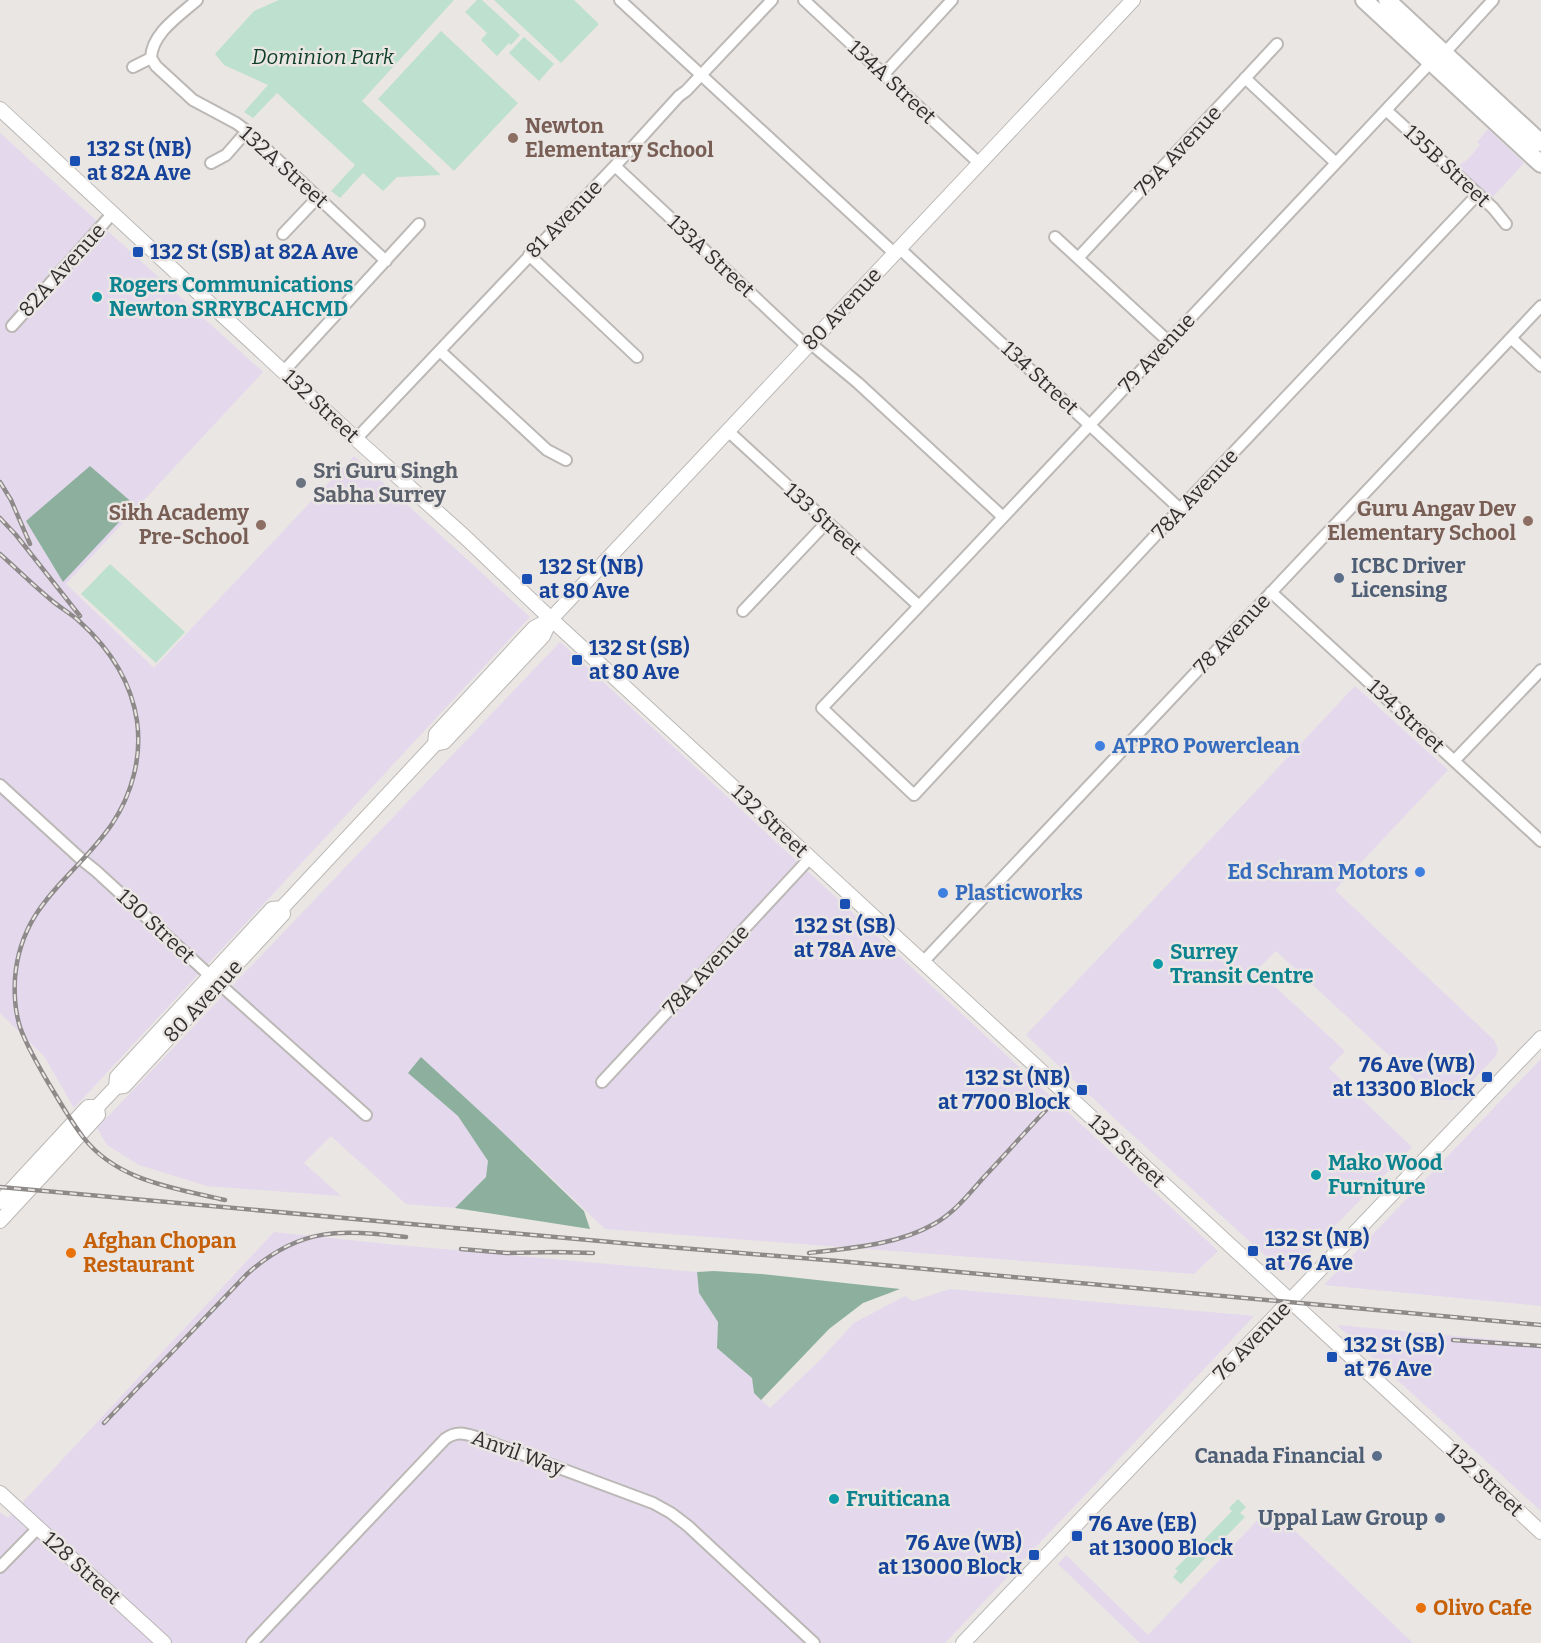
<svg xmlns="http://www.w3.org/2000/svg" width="1541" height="1643" viewBox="0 0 1541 1643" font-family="Bitter,serif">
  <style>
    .industrial { fill: #e4d8ec }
    .green { fill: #bee0ce }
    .forest { fill: #8db09e }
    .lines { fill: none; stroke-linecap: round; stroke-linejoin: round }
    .minor-casing { stroke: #bbb8b6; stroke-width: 14 }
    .secondary-casing { stroke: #bbb8b6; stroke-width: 16 }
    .primary-casing { stroke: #bbb8b6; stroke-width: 20 }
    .minor { stroke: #fff; stroke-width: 10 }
    .secondary { stroke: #fff; stroke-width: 14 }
    .primary { stroke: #fff; stroke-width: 16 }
    .rail-casing { stroke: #8d8a89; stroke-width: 4.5 }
    .rail { stroke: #eae6e4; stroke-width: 2; stroke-dasharray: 7; stroke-linecap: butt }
    .education-dot { fill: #8d6e63; stroke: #eae6e4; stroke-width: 2 }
    .transit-dot { fill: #1a4fb4; stroke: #eae6e4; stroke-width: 2 }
    .culture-dot { fill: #0f9aa8; stroke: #eae6e4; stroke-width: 2 }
    .worship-dot { fill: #6b7280; stroke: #eae6e4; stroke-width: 2 }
    .service-dot { fill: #5c6f8a; stroke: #eae6e4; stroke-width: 2 }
    .shop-dot { fill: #3f7fe0; stroke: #eae6e4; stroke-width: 2 }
    .food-dot { fill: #e8710a; stroke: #eae6e4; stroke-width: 2 }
    .labels { text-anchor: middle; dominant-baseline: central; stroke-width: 5; stroke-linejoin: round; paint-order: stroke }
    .park-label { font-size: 21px; font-style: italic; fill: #0f3f2b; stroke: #eae6e4 }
    .street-label { font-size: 21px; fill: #312f2f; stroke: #eae6e4 }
    .education-label { font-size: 21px; font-weight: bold; fill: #785e54; stroke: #eae6e4; text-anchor: end }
    .transit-label { font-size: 21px; font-weight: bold; fill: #164399; stroke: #eae6e4; text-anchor: start }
    .culture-label { font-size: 21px; font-weight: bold; fill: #0d838f; stroke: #eae6e4; text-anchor: start }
    .worship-label { font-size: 21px; font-weight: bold; fill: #5b616d; stroke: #eae6e4; text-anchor: start }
    .service-label { font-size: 21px; font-weight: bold; fill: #4e5e75; stroke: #eae6e4; text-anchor: end }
    .shop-label { font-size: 21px; font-weight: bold; fill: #366cbe; stroke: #eae6e4; text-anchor: start }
    .food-label { font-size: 21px; font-weight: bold; fill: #c56008; stroke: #eae6e4; text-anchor: start }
  </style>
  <rect width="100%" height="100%" fill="#eae6e4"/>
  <path class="industrial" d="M1488 129 1524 163 1493 197 1480 188 1458 166 1468 159 1480 145 1477 142Z
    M0 133 263 372 66 584 154 668 354 456 530 617 74 1108 44 1056 0 1013Z
    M560 642 1218 1251 1194 1274 605 1229 517 1145 455 1208 406 1204 331 1136 304 1163 341 1196 207 1186 139 1165 107 1145 97 1128Z
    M1355 686 1448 770 1335 890 1494 1040 1498 1049 1496 1056 1454 1100 1436 1099 1276 951 1257 970 1345 1051 1329 1068 1412 1147 1290 1272 1280 1269 1115 1119 1026 1035Z
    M1541 1059V1306L1324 1285Z
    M274 1232 387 1244 697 1272 699 1293 718 1322 717 1348 752 1378 754 1393 770 1408 819 1361 854 1323 905 1296 913 1301 950 1289 1254 1316 945 1643H0V1512L8 1518Z
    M1337 1325 1541 1344V1511Z
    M1270 1507 1413 1643H1140L1058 1564 1066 1555 1148 1635Z"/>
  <path class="green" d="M279 0H454L362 101 441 175 397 177 383 191 363 173 340 198 331 191 355 165 277 93 253 118 244 112 268 85 224 65 215 54 254 11Z
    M477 0H482L520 35 511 45 509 43 497 56 481 40 487 33 465 12Z
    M494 0H574L599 24 561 63Z
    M441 31 518 103 454 171 378 99Z
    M524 37 554 64 539 81 509 53Z
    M110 564 185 632 156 663 81 594Z
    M1238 1499 1246 1507 1240 1513 1245 1517 1210 1553 1200 1544 1232 1511 1229 1508Z
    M1198 1546 1208 1555 1181 1584 1173 1577 1178 1571 1175 1569Z"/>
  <path class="forest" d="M90 466 135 505 63 582 26 521Z
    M421 1057 497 1127 584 1211 590 1229 455 1208 486 1177 488 1161 458 1116 408 1073Z
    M714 1271 761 1274 900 1289 863 1303 829 1329 761 1400 754 1393 752 1378 717 1348 718 1322 699 1293 697 1272Z"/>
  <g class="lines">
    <defs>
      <path id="minor" d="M620 0 894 253
        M804 0 979 163
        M151 58 156 66 193 100 236 123 247 131 386 261
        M151 58C152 33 179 16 197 0
        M133 67 151 58
        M884 74 952 0
        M1245 78 1336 163
        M1386 110 1493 208 1506 224
        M211 163 226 155 247 131
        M615 166 807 346
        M1478 194 1180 509 914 795 822 708 961 562 1431 62 1450 47 1493 0
        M283 234 318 197
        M1055 237 1168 341
        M899 248 1180 509
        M529 255 637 357
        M1078 258 1277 44
        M12 326 113 213
        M1511 338 1541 366
        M810 343 858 383 1003 517
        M440 351 547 450 566 460
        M284 371 419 224
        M728 431 919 606
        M356 439 629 151 679 96 686 91 772 0
        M1271 592 1541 841
        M743 611 827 522
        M1454 761 1541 670
        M0 785 81 859 96 871 206 972 366 1115
        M923 962 1541 306
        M602 1082 810 858
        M0 1567 38 1528
        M252 1643 445 1439C456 1431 464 1433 476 1437L653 1503 671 1513 688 1526 814 1643"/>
      <path id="secondary" d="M0 109 356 439 465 537 551 619 1541 1532
        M435 744 436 734 534 628 551 619
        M116 1087 117 1077 272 909 282 908
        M0 1202 88 1107H97
        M0 1221 98 1115 97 1107 116 1087 124 1086 283 914 282 908 435 744 444 742 543 636 551 619 1133 0
        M0 1493 164 1643
        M963 1643 1541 1038"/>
      <path id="primary" d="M1364 0 1541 164
        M1387 0 1541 143"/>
    </defs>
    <use href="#minor" class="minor-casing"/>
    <use href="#secondary" class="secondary-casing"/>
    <use href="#primary" class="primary-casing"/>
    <use href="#minor" class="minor"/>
    <use href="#secondary" class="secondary"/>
    <use href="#primary" class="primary"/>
    <defs>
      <path id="rail" d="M0 482 11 500 30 544
        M0 518 16 535 80 616
        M0 554C17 569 33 585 50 599 59 607 70 613 79 621 109 648 131 680 137 721 142 757 132 794 112 824 74 879 21 903 15 978 14 995 15 1011 20 1027 27 1047 38 1065 49 1084 60 1102 70 1120 83 1137 117 1181 174 1188 225 1200
        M0 1187 644 1245 838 1261 1541 1325
        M461 1249 507 1253 554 1252 593 1253
        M809 1253C851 1248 897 1245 934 1224 954 1213 969 1194 984 1177 1005 1155 1025 1132 1046 1110
        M1453 1340 1541 1346
        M104 1423 247 1274C301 1226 340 1230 406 1237"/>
    </defs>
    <use href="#rail" class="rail-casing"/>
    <use href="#rail" class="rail"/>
  </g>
  <g class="education-dot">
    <circle cx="513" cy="138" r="6"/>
    <circle cx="1528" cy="521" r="6"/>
    <circle cx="261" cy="525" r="6"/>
  </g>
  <g class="transit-dot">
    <rect x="69" y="155" width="12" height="12" rx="3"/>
    <rect x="132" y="246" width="12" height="12" rx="3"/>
    <rect x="521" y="573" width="12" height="12" rx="3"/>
    <rect x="571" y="654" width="12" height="12" rx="3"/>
    <rect x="839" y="898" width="12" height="12" rx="3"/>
    <rect x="1481" y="1071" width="12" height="12" rx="3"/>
    <rect x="1076" y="1084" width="12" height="12" rx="3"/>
    <rect x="1247" y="1245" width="12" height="12" rx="3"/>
    <rect x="1326" y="1351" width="12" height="12" rx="3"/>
    <rect x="1071" y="1530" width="12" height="12" rx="3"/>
    <rect x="1028" y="1549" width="12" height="12" rx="3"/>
  </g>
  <g class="culture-dot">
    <circle cx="97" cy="297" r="6"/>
    <circle cx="1158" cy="964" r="6"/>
    <circle cx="1316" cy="1175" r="6"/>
    <circle cx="834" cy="1499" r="6"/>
  </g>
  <circle class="worship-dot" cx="301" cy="483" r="6"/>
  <g class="service-dot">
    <circle cx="1339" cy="578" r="6"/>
    <circle cx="1377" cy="1456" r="6"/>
    <circle cx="1440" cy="1518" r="6"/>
  </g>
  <g class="shop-dot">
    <circle cx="1100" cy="746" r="6"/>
    <circle cx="1420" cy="872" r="6"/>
    <circle cx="943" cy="893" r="6"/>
  </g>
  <g class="food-dot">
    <circle cx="71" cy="1253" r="6"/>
    <circle cx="1421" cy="1608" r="6"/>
  </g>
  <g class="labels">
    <g class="park-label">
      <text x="323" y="57">Dominion Park</text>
    </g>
    <g class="street-label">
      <text transform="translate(892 82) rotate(43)">134A Street</text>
      <text transform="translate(1178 151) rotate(-47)">79A Avenue</text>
      <text transform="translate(1447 166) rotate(43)">135B Street</text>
      <text transform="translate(284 167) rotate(42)">132A Street</text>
      <text transform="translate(564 219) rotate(-46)">81 Avenue</text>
      <text transform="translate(711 256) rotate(43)">133A Street</text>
      <text transform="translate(62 270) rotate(-48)">82A Avenue</text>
      <text transform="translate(842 309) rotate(-47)">80 Avenue</text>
      <text transform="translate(1157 353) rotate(-47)">79 Avenue</text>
      <text transform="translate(1040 378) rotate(43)">134 Street</text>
      <text transform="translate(321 406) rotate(43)">132 Street</text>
      <text transform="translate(1195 494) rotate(-47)">78A Avenue</text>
      <text transform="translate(823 519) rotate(42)">133 Street</text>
      <text transform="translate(1232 634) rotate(-47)">78 Avenue</text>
      <text transform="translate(1406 716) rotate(43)">134 Street</text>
      <text transform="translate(770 821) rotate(43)">132 Street</text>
      <text transform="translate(156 926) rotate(43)">130 Street</text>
      <text transform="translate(706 970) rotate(-47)">78A Avenue</text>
      <text transform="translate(203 1001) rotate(-47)">80 Avenue</text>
      <text transform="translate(1127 1151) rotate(43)">132 Street</text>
      <text transform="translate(1252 1341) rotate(-46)">76 Avenue</text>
      <text transform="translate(518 1453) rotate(20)">Anvil Way</text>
      <text transform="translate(1485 1480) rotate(43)">132 Street</text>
      <text transform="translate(82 1568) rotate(42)">128 Street</text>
    </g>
    <g class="education-label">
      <text x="525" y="126" text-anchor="start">Newton<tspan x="525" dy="24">Elementary School</tspan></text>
      <text x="1516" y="509">Guru Angav Dev<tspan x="1516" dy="24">Elementary School</tspan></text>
      <text x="249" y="513">Sikh Academy<tspan x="249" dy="24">Pre-School</tspan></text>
    </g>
    <g class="transit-label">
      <text x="87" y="149">132 St (NB)<tspan x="87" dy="24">at 82A Ave</tspan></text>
      <text x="150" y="252">132 St (SB) at 82A Ave</text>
      <text x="539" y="567">132 St (NB)<tspan x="539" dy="24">at 80 Ave</tspan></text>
      <text x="589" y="648">132 St (SB)<tspan x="589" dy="24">at 80 Ave</tspan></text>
      <text x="845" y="926" text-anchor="middle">132 St (SB)<tspan x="845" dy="24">at 78A Ave</tspan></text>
      <text x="1475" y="1065" text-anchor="end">76 Ave (WB)<tspan x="1475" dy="24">at 13300 Block</tspan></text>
      <text x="1070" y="1078" text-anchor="end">132 St (NB)<tspan x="1070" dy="24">at 7700 Block</tspan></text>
      <text x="1265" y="1239">132 St (NB)<tspan x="1265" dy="24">at 76 Ave</tspan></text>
      <text x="1344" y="1345">132 St (SB)<tspan x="1344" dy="24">at 76 Ave</tspan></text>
      <text x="1089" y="1524">76 Ave (EB)<tspan x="1089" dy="24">at 13000 Block</tspan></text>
      <text x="1022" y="1543" text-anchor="end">76 Ave (WB)<tspan x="1022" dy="24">at 13000 Block</tspan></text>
    </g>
    <g class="culture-label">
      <text x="109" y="285">Rogers Communications<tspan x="109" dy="24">Newton SRRYBCAHCMD</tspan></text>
      <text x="1170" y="952">Surrey<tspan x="1170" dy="24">Transit Centre</tspan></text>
      <text x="1328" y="1163">Mako Wood<tspan x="1328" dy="24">Furniture</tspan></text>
      <text x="846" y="1499">Fruiticana</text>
    </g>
    <g class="worship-label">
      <text x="313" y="471">Sri Guru Singh<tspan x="313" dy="24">Sabha Surrey</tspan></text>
    </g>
    <g class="service-label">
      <text x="1351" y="566" text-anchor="start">ICBC Driver<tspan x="1351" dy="24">Licensing</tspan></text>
      <text x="1365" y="1456">Canada Financial</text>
      <text x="1428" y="1518">Uppal Law Group</text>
    </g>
    <g class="shop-label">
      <text x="1112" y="746">ATPRO Powerclean</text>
      <text x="1408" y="872" text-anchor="end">Ed Schram Motors</text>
      <text x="955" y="893">Plasticworks</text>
    </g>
    <g class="food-label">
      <text x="83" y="1241">Afghan Chopan<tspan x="83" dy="24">Restaurant</tspan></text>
      <text x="1433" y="1608">Olivo Cafe</text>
    </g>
  </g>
</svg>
